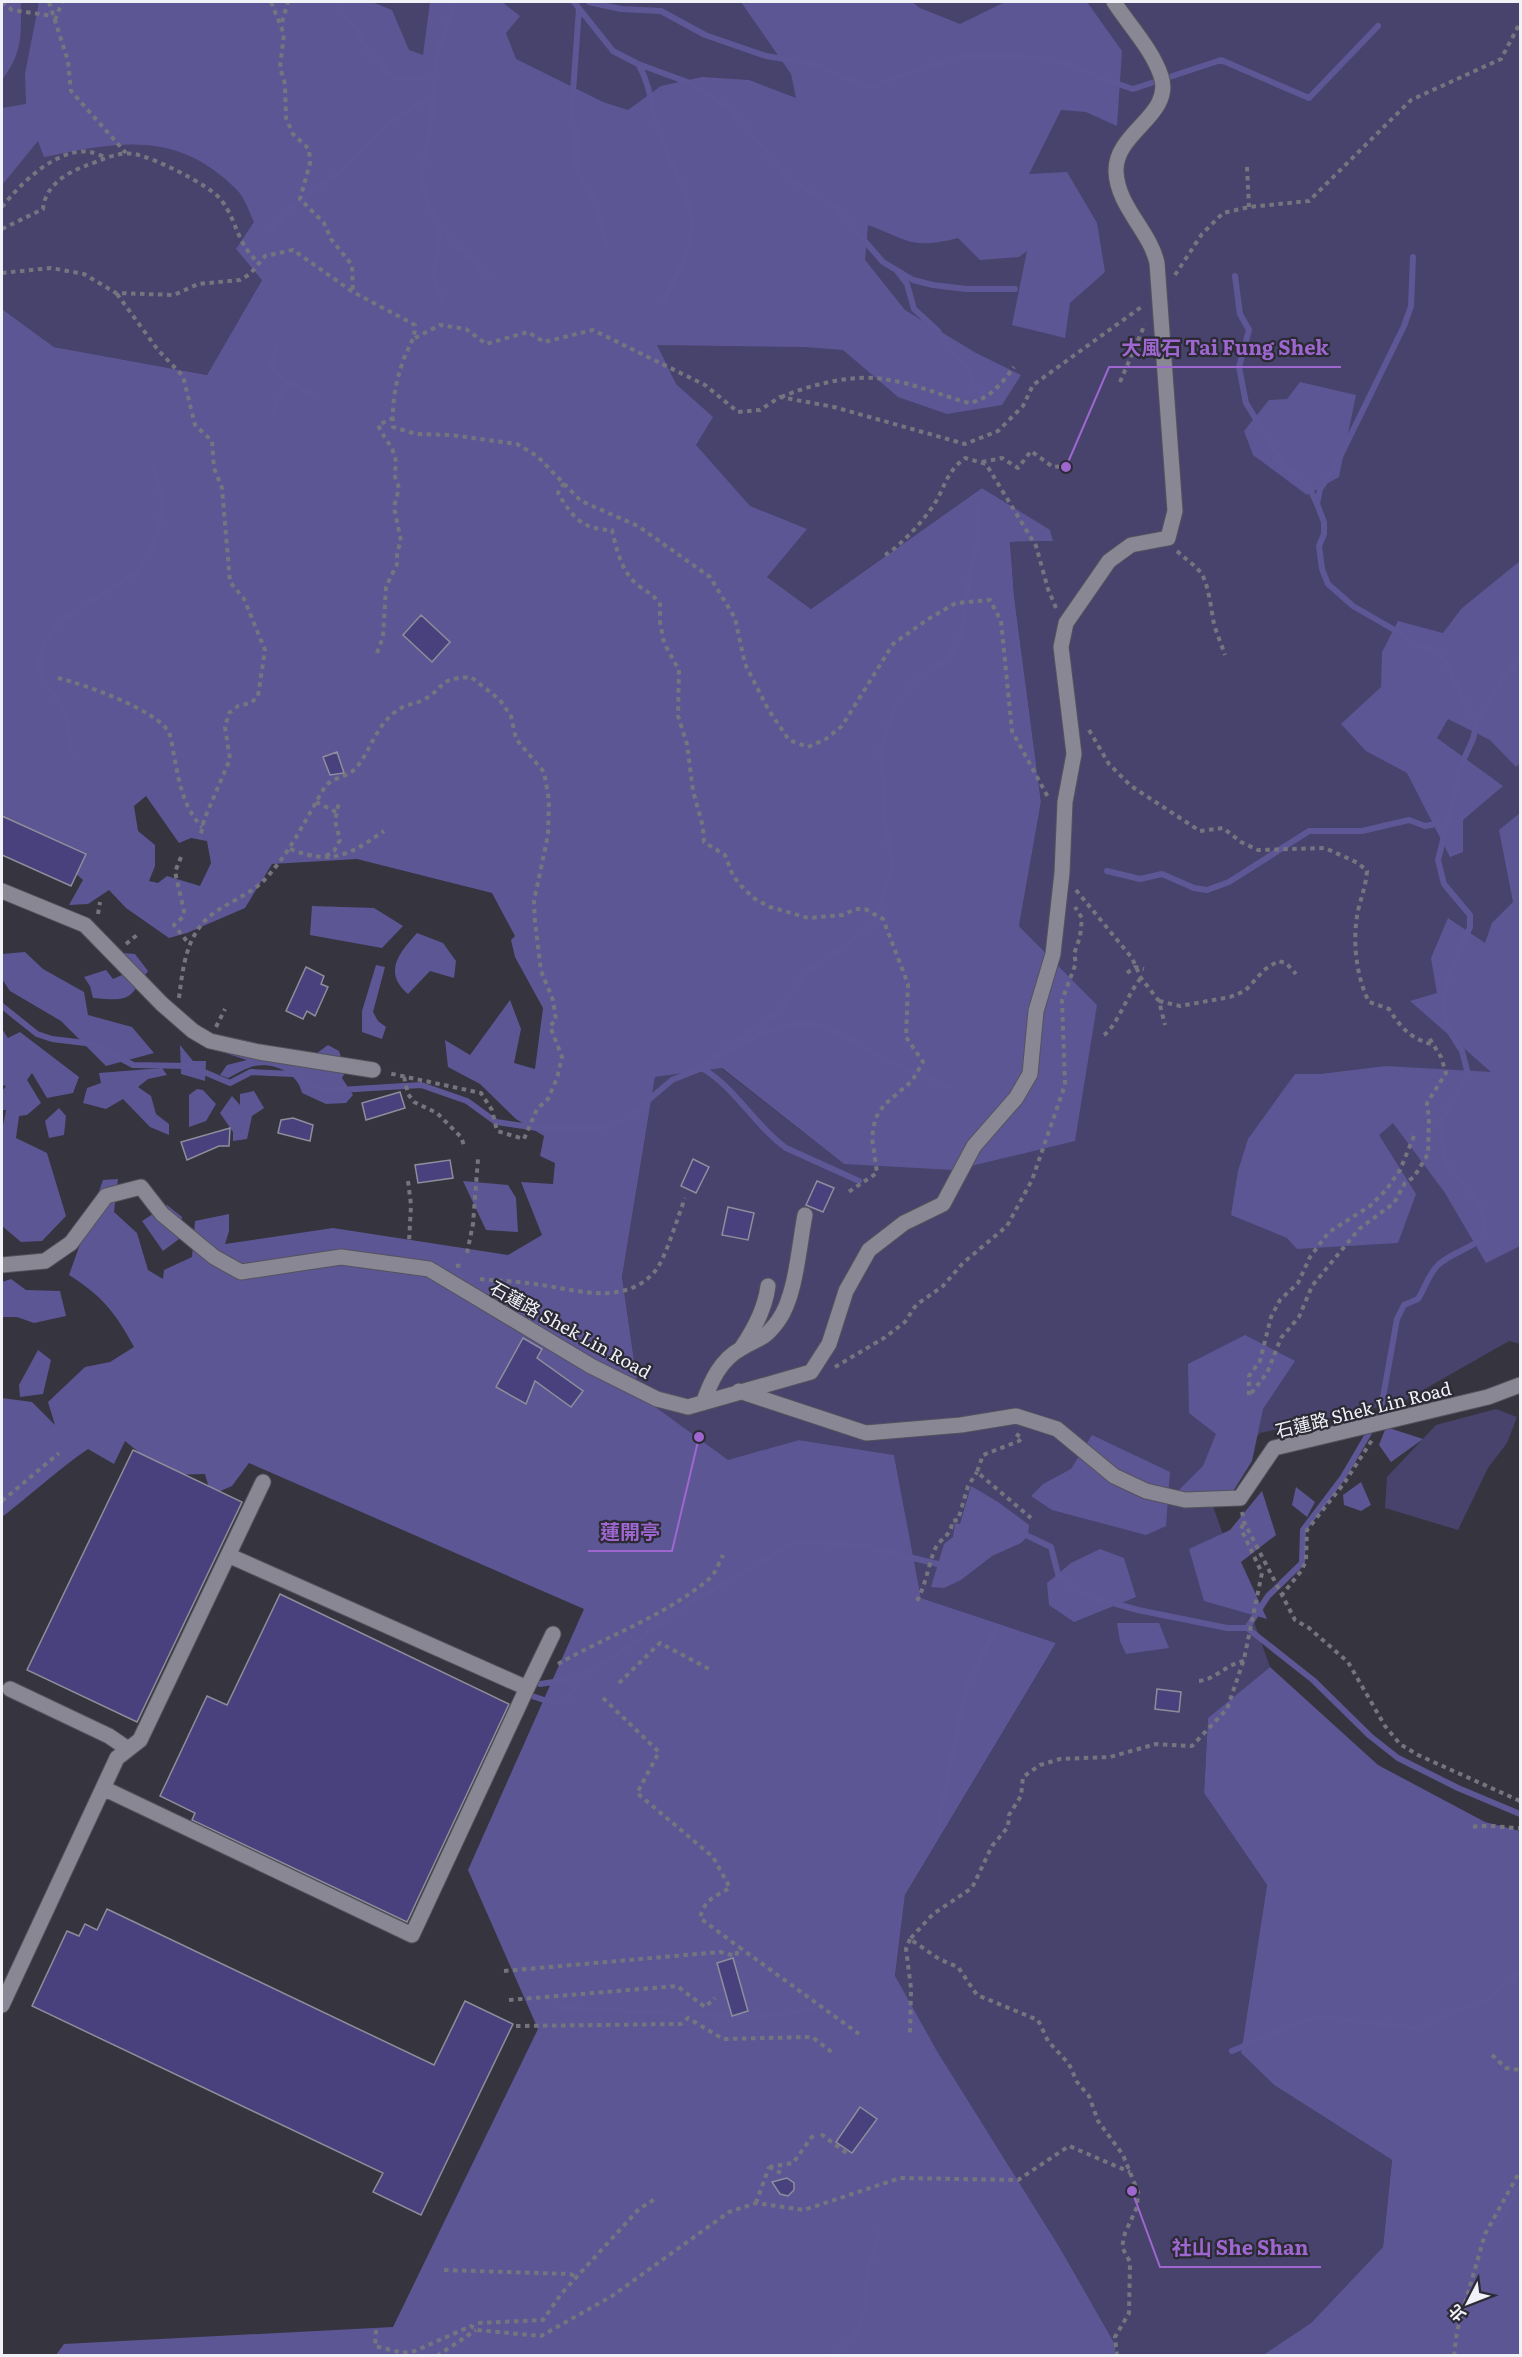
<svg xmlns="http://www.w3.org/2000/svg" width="1522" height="2357" viewBox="0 0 1522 2357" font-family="Literata,'Noto Sans TC',serif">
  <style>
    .green { fill: #47436c }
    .forest { fill: #5d5695; fill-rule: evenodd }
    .water { fill: #5e5795 }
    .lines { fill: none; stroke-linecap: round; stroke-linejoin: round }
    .stream { stroke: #5e5795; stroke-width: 6 }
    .building { fill: #49417d; stroke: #8e8e9a; stroke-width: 1.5 }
    .minor-casing { stroke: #54535d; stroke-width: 17 }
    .path { stroke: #76757f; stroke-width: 4; stroke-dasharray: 4.5 4.5; stroke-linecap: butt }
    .minor { stroke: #888793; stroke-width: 15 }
    .labels { text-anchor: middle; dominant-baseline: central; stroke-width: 4.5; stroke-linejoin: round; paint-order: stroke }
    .street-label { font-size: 18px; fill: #f1f1f8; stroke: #2b2a35 }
    .leader { fill: none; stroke: #9e67d0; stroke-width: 2 }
    .callout-dot { fill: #9e67d0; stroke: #2b2a35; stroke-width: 2 }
    .callout-label { font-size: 20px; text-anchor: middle; font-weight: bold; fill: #9e67d0; stroke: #2b2a35; stroke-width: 4.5; stroke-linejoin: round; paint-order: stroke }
  </style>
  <rect width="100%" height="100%" fill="#35343f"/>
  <path class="green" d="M2 2H1520V1344L1509 1341 1402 1402 1260 1433 1209 1495 1270 1667 1208 1718 1204 1793 1267 1885 1241 2053 1274 2085 1392 2160 1383 2247 1311 2323 1263 2355H1114L1116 2346 1060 2248 937 2051 895 1977 905 1895 1056 1643 921 1598 894 1455 799 1440 728 1461 639 1395 622 1277 655 1077 721 1068 844 1164 1097 1005 1019 926 1041 802 1014 596 1010 542 1052 541 1050 531 982 488 811 609 544 415 262 280 207 375 54 347 2 309Z
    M1496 1409 1517 1417 1507 1443 1488 1468 1458 1530 1385 1508 1387 1477 1436 1425Z"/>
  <path class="forest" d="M2 2H21C21 35 23 52 2 80Z
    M39 2H372L392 10 409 50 423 55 430 2H502L520 16 506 33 516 59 603 102 628 110 661 86 702 77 749 80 796 98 791 74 741 2H912L920 8 960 24 1005 2H1087L1122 51 1117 126 1086 112 1061 110 1029 174 1067 172 1097 223 1105 272 1070 303 1065 338 1012 325 1027 251 1019 257 980 260 958 238C912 250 908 240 868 225L865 260 905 310 976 353 1021 375 1002 405 947 414 898 397 843 350 805 347 657 345 676 384 713 417 696 445 750 506 807 529 767 577 811 609 982 488 1050 530 1053 541 1010 542 1014 596 1041 802 1019 926 1097 1005 1075 1141 954 1170 844 1164 722 1068 655 1077 622 1277 639 1395 728 1460 799 1440 894 1455 921 1598 1056 1643 905 1895 895 1976 937 2051 1060 2248 1116 2346 1114 2355H56L64 2344 393 2327 538 2029 468 1870 584 1609 249 1463 232 1486 211 1495 205 1474 167 1475 125 1441 114 1464 88 1449C57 1470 31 1495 2 1517V1398L32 1402 55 1425 48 1402 85 1367 110 1362 134 1347C116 1313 101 1295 69 1275L103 1180 118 1179 114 1212 137 1233 148 1270 163 1279 164 1270 192 1257 195 1221 229 1214V1231L225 1244 333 1228 508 1255 542 1235 521 1182 553 1184 555 1163 540 1156 544 1136 516 1119 480 1084 448 1067 445 1040 470 1055 510 1000 521 1029 514 1063 535 1069 543 1008 515 957 511 940 515 936 492 893 357 859 272 864 245 908 187 933 169 938 126 908 109 890 88 904 69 905 83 880 63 862 20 839 2 842V309L54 347 207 375 262 280 236 249 254 222C249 212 245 198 237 190 177 129 118 142 44 157L38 141 2 185V108L26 104 25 74ZM146 796 179 843 191 838 207 841 211 863 200 886 167 876 158 883 149 881 155 866V845L138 831 134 806Z
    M1300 382 1356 395 1339 477 1307 495 1253 455 1244 431 1269 400 1287 399Z
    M1520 561V763L1516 767 1490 740 1448 719 1437 738 1503 786 1463 820V852L1450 857 1407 773 1366 751 1341 724 1381 687 1382 652 1398 621 1443 633 1462 608Z
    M1520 813V1246L1486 1263 1445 1193 1393 1123 1379 1135 1416 1194 1398 1243 1297 1249 1287 1238 1231 1215 1238 1171 1248 1139 1295 1074H1320L1386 1066 1491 1072 1410 1001 1437 993 1431 958 1448 918 1485 943 1492 923 1513 902 1499 830Z
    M312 906 374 908 403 926 382 948 310 935Z
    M417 933 443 943 456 961 454 978 430 971 408 994C382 972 400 952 417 933Z
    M25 952 43 969 84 992 88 1015 132 1027 154 1053 106 1066 61 1021 10 991 2 979V954Z
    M124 953 135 954 148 971C128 1001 130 1001 93 998L90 986 84 977 106 970 113 979 122 975Z
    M2 1029 8 1038 20 1032 79 1077 73 1093 47 1098 32 1073 27 1080 41 1103 27 1115 19 1116 16 1138 47 1153 66 1216 42 1241 21 1242 2 1226V1131L6 1110H2V1091L6 1086 2 1085Z
    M180 1045 193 1061H206L205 1081 181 1074Z
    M328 1045 339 1051 346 1071 342 1078 353 1095 346 1103 326 1104 302 1093C298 1073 275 1062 254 1066 246 1068 236 1074 228 1078L220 1075 227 1065 247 1060 209 1048 317 1053Z
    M162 1068 167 1075 148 1079 138 1087 151 1096 156 1114 169 1124V1135L150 1127 123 1099 106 1109 83 1103 87 1088 101 1083 99 1073Z
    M197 1089 203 1090 216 1104 206 1121 189 1127V1095Z
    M254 1091 264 1108 252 1116 247 1139 233 1141V1132L220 1113 232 1096 240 1105V1094Z
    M59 1108 66 1116 64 1135 49 1138 45 1121Z
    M463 1181 508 1185 516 1198 518 1232 486 1230Z
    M167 1205 182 1217 179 1239 163 1251 142 1221Z
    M11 1279 26 1290 60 1291 66 1316 34 1323 17 1317H2V1282Z
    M1245 1335 1295 1361 1263 1409 1252 1461 1224 1506 1183 1508 1179 1490 1203 1466 1216 1434 1189 1413 1188 1364Z
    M38 1350 51 1360 43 1394 20 1397 19 1385Z
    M1386 1427 1423 1439 1391 1462 1379 1445Z
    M1092 1435 1170 1472 1166 1526 1146 1535 1052 1510 1031 1496 1043 1484 1071 1469Z
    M1361 1482 1371 1505 1361 1511 1344 1505 1343 1495Z
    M1296 1487 1315 1502 1307 1517 1292 1505Z
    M1262 1491 1276 1535 1241 1562 1267 1619 1204 1601 1189 1549 1230 1530Z
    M1100 1549 1124 1558 1136 1597 1074 1622 1049 1605 1047 1583 1071 1563Z
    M1117 1623H1159L1169 1648 1126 1654 1120 1641Z
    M1270 1667 1378 1765 1485 1822 1520 1831V2355H1263L1311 2323 1383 2247 1392 2160 1274 2085 1241 2053 1267 1885 1204 1793 1208 1718Z"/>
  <path class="water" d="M376 965 385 967 373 1012 378 1021 386 1027 382 1039 362 1032V1011Z
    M971 1486 998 1502 1029 1525 1028 1536 1021 1543 992 1556 961 1580 944 1588 931 1587 944 1544 953 1537 955 1523 960 1524Z"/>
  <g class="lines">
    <path class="stream" d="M334 2 357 31 367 50 394 78H427L437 72
      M455 2 437 53 432 117 421 176 427 201 441 227 489 278
      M574 2 613 51 638 64 690 83 729 108 790 179 835 207 883 262 913 280 933 285 966 289H1015
      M589 2 621 9 661 11 705 35 766 56 819 65 837 75 870 87 932 65 968 56H1019L1064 62 1100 78 1133 89 1221 60 1309 98 1378 26
      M579 9 571 119 577 131V170L597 206 608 249
      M639 65C649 84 651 101 656 122 665 161 699 199 690 241 685 262 672 282 664 301
      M441 227 434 274 442 302
      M270 231 292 207 338 173 385 126 434 94
      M1413 257 1411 306 1404 326 1336 465 1320 489 1317 504 1324 522V534L1319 546 1322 569 1328 584 1353 606 1405 636 1413 644 1436 650 1445 660 1466 706 1477 722
      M897 271 907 284 914 309 938 331 944 342 970 370 973 382 983 393
      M1235 276 1240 314 1249 330 1239 367 1246 403 1282 462 1309 487 1317 504
      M277 347 271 369 287 382
      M272 415 287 382 313 394
      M73 755C68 740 70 724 63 710 55 693 38 683 40 661 46 610 111 599 141 566 149 556 155 542 158 529 165 502 163 489 151 463
      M1107 871 1140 879 1162 874 1194 888 1207 890 1229 882 1309 831H1362L1409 820 1425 826 1436 824 1443 833
      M2 1006 37 1034 52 1039 94 1044 133 1065 190 1066 230 1083 251 1072 294 1074 323 1091 421 1085 467 1101 496 1122 544 1129H598L625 1120 672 1080 702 1068 731 1044 780 1010 806 972 849 943 875 920 893 864 883 815 884 781 880 750 897 702 920 677 949 658 961 636 969 578 978 539 977 503
      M724 1054C749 1038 790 1016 820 1026 841 1032 866 1050 886 1060 907 1070 929 1076 949 1088
      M706 1066 702 1068C737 1089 754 1125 786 1148L859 1181
      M1028 1536 1051 1547 1058 1574 1081 1594 1138 1610 1227 1628H1247L1313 1680 1370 1736 1398 1758 1458 1788 1520 1814
      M1247 1628 1268 1596 1302 1563 1303 1530 1343 1477 1380 1414 1397 1319 1404 1305 1418 1299C1425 1288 1428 1275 1438 1265 1451 1253 1470 1249 1484 1237V1220L1481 1207 1446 1162 1440 1124 1468 1074 1462 1051 1448 1029 1443 1011 1447 979 1470 927V915L1444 884 1438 860 1457 785 1458 772 1473 739 1477 722 1503 677 1520 658
      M540 1684 560 1681 582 1674
      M532 1696 553 1703 568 1699 583 1674 618 1654 687 1605 797 1541 863 1546 938 1564
      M937 1830 967 1684 996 1628
      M557 2008 757 2017 816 2009
      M1232 2051 1303 2021 1324 2017 1421 2029 1455 2011 1485 2002 1520 1971
      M1497 2224 1520 2188
      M832 2356 858 2331 865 2310 867 2275 879 2231"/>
  </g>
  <path class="building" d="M421 615 450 642 432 662 403 635Z
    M337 752 344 773 330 775 323 757Z
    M2 816 86 854 71 886 2 855Z
    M306 967 324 976 321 984 328 987 315 1016 307 1011 303 1019 286 1011Z
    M400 1092 405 1108 366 1120 362 1103Z
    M293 1118 313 1125 310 1141 278 1133 281 1120Z
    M230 1128 229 1146H219L187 1160 181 1142Z
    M693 1159 709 1167 696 1193 681 1186Z
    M450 1160 453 1178 418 1183 415 1165Z
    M817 1181 834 1188 823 1212 806 1205Z
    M728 1207 754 1213 748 1240 722 1235Z
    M523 1338 542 1349 537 1358 583 1391 571 1407 535 1381 526 1404 496 1387Z
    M133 1450 242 1502 137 1722 27 1670Z
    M280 1594 509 1704 407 1922 192 1820 195 1813 160 1796 207 1696 227 1705Z
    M1157 1689 1181 1692 1179 1712 1155 1709Z
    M107 1909 434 2065 465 2001 513 2024 421 2215 373 2192 383 2173 32 2006 67 1931 79 1936 85 1924 97 1930Z
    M733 1958 748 2011 732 2016 717 1963Z
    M860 2107 877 2119 852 2153 836 2142Z
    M787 2178 794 2183V2190L788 2196 780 2194 772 2182Z"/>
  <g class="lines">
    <defs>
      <path id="minor" d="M2 891 85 925 162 1004 193 1031 210 1041 259 1052 373 1070
        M2 1265 45 1261 71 1243 106 1196 141 1187 162 1214 214 1257 241 1272 341 1257 429 1269 591 1366 657 1399 688 1407 811 1372 829 1344 846 1291 869 1250 904 1223 943 1204 974 1146 1016 1098 1030 1074 1036 1011 1053 954 1062 873 1065 802 1074 754 1061 647 1066 623 1109 561 1131 545 1168 538 1175 511 1157 263C1150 231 1117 206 1116 171 1115 132 1174 115 1161 76 1152 49 1129 25 1114 2
        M742 1347C755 1328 765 1309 768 1286
        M739 1391 866 1433 961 1425 1016 1416 1057 1429 1114 1476 1146 1491 1185 1500 1240 1498 1274 1448 1488 1397 1520 1385
        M703 1403C711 1381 720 1360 742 1348 759 1338 764 1340 778 1321 796 1297 799 1245 805 1215
        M527 1688 553 1634
        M10 1689 109 1736 128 1749
        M103 1788 412 1935 527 1688 230 1556
        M2 2005 117 1758 140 1740 263 1482"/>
    </defs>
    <use href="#minor" class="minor-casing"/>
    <path class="path" d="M2 2 12 10 53 16
      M49 2 68 61 71 91 126 153
      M271 2 284 34 280 67 285 84 286 118 293 134 309 149 310 163 300 199 324 223 331 239 352 265 353 292
      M55 20 62 2
      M282 22 288 2
      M1247 167 1249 207
      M2 207C20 184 57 147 90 152 95 153 102 156 107 158
      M2 229 43 209C45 186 66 173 85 166 100 161 118 151 134 154 153 157 212 186 222 201 238 223 236 243 259 263
      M2 273 51 268 84 274 116 293 174 295 198 284 240 280 250 274 265 256 293 250 353 292 415 325C415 340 408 347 403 361 395 385 392 402 393 427L416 434 451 435 517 444 537 456 581 501 638 526 710 577 735 618 745 664 768 709 789 740 808 747 826 739 842 726 893 644 928 619 956 603 990 600 1001 621 1012 731 1049 799
      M1175 275 1202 234 1223 213 1249 207 1309 201 1411 100 1501 59 1520 23
      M117 294 158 350 183 376 195 425 212 441 214 468 222 488 230 582 244 599 265 650 258 696 251 703 238 706 229 713 225 727 230 759 204 820 200 838
      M415 338 440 325 466 329 486 344 528 332 544 342 593 330 705 385 738 412 760 410 780 397 834 407 965 444 998 431 1023 406 1033 385 1144 305
      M1120 382 1145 324
      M781 397C813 384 855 373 889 380 916 384 943 396 969 403 990 399 1002 383 1014 367
      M982 462 1002 458 1018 468 1031 451 1053 467 1065 466
      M564 483 558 493C572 517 583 530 612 530 616 548 622 574 639 586 647 592 654 595 660 604V622L664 643 679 670 678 716 687 744 693 791 703 827 704 842 725 855 733 876 744 889 755 899 770 907 808 918 843 915 855 909H865L883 919 908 984 906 1037 923 1062 912 1081 884 1105 875 1119 872 1138 877 1173 847 1193
      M1177 551C1185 559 1194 564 1201 573 1208 583 1211 607 1213 619 1215 630 1221 643 1225 655
      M885 555C902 545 930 514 939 496 946 481 950 469 965 458L986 464 1036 546 1048 589 1056 608
      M377 653 383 637 386 587 397 564V552L401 541 394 507 399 488 394 474C401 453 386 443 378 425L393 418
      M58 678C83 684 158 710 169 733 172 739 172 748 174 755 179 782 183 807 202 827
      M1089 730 1109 764 1131 786 1200 831 1223 828 1241 842 1258 850 1325 848 1358 863 1367 871C1366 886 1361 897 1358 911 1352 940 1356 976 1369 1002L1389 1009C1401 1028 1410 1038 1431 1044
      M316 802 336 812
      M290 849C332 865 348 856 384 831
      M326 856 334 851 340 840 335 821 339 802
      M181 857 175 872 184 911 183 917 174 925 189 944
      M1076 890 1132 958 1141 978 1159 1001 1165 1025
      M98 914 100 902
      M126 944 137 935
      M1127 973 1135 967 1144 969
      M179 998C183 967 186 933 214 913 232 900 252 894 267 877 292 850 307 816 326 785 337 776 348 777 357 767 372 748 377 722 401 708 407 704 416 704 423 700 445 689 436 678 471 677L500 700 511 716 516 739 544 772 549 800 548 835 534 901 535 922 541 971 553 1000 556 1020 550 1026 562 1057 557 1078 548 1099 537 1109 524 1139 497 1131 492 1110 481 1093 388 1073
      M1159 1001 1180 1006 1230 997 1245 991 1264 970 1278 961 1286 963 1296 974
      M216 1027 225 1009
      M1104 1035C1117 1026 1128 993 1141 978
      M404 1077 408 1094 414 1102 437 1113 461 1137 465 1148
      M1414 1136 1400 1170 1386 1190 1370 1206 1329 1232 1310 1257 1298 1283 1280 1300 1271 1317 1260 1361 1249 1376V1396L1267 1373 1281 1338 1299 1317 1312 1286 1359 1229 1394 1203 1405 1183 1414 1177 1428 1154 1429 1119 1427 1103 1446 1073 1441 1057 1428 1036
      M408 1181 411 1205 409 1242
      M467 1253 473 1224 478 1159
      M456 1266 465 1265
      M480 1279C498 1281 516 1281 535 1284 574 1289 625 1308 656 1270 666 1257 678 1216 685 1198
      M835 1367 884 1338 905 1322 916 1305 943 1286 963 1263 1007 1226 1032 1180 1065 1085 1062 1000 1076 963 1074 954 1080 937 1082 918 1075 907
      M1016 1434 1022 1438 1019 1441 983 1455 977 1472 1031 1518
      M2 1501 59 1453
      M1242 1512 1244 1522 1295 1620 1309 1628 1348 1662 1385 1726 1400 1744 1418 1755 1520 1801
      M1281 1596 1302 1570 1306 1560 1307 1530 1345 1482 1372 1440
      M917 1601C926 1584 928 1566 935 1549 941 1537 952 1536 952 1521L958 1520 968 1486 977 1472
      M558 1664C607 1636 665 1616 709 1579 715 1574 719 1563 723 1555
      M1199 1681C1216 1679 1225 1665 1244 1661
      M619 1683 660 1643 711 1670
      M603 1698 659 1752 637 1793 713 1857 730 1888C715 1896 704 1900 700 1918L739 1947
      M1473 1827C1488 1824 1505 1828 1520 1828
      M910 1939 906 1949 911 1988 910 2034
      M504 1971 720 1952 736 1956 739 1947 859 2034
      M509 2000 677 1986 705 2007 715 1998
      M516 2026 681 2024 688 2018 723 2039 812 2037 833 2053
      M1492 2055 1506 2068 1520 2070
      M821 2134 849 2155
      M769 2167 793 2163 814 2134
      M769 2167 781 2173
      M756 2203 769 2167
      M444 2270 570 2274 577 2277
      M478 2323 543 2320 561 2294 639 2209 655 2199
      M376 2330 375 2346 403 2353 415 2351 471 2326 477 2330 541 2336 612 2296 729 2212 756 2203 804 2210 900 2178 1018 2180 1069 2146 1130 2172
      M437 2356 476 2330
      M1117 2356 1115 2337 1129 2313 1130 2262 1122 2247 1125 2233 1137 2207 1138 2192 1123 2155 1098 2121 1089 2096 1077 2082 1069 2064 1048 2041 1038 2020 977 1995 958 1967 939 1959 910 1939 933 1914 972 1888 992 1846 1008 1827 1009 1815 1021 1796 1023 1777 1040 1765 1060 1759 1110 1757 1156 1744 1192 1746 1227 1709 1244 1659 1262 1573 1241 1529 1244 1522
      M1454 2356 1457 2331 1485 2234 1520 2171"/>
    <use href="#minor" class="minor"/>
  </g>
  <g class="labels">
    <g class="street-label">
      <text transform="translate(571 1329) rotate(29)">石蓮路 Shek Lin Road</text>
      <text transform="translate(1363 1409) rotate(-14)">石蓮路 Shek Lin Road</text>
    </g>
  </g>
  <path class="leader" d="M1066 467L1109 367H1341M699 1437L672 1551H588M1132 2191L1160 2267H1321"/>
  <g class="callout-dot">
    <circle cx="1066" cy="467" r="6"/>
    <circle cx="699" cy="1437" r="6"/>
    <circle cx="1132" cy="2191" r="6"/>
  </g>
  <g class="callout-label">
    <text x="1225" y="355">大風石 Tai Fung Shek</text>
    <text x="630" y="1539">蓮開亭</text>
    <text x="1240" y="2255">社山 She Shan</text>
  </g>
  <rect width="1522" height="2357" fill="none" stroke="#f1f1f8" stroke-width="6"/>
  <g transform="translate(1468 2303) rotate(228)" stroke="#2b2a35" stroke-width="4.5" paint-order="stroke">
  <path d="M0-4.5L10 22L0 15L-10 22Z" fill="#f1f1f8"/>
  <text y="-9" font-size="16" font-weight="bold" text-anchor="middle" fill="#f1f1f8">北</text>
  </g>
</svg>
